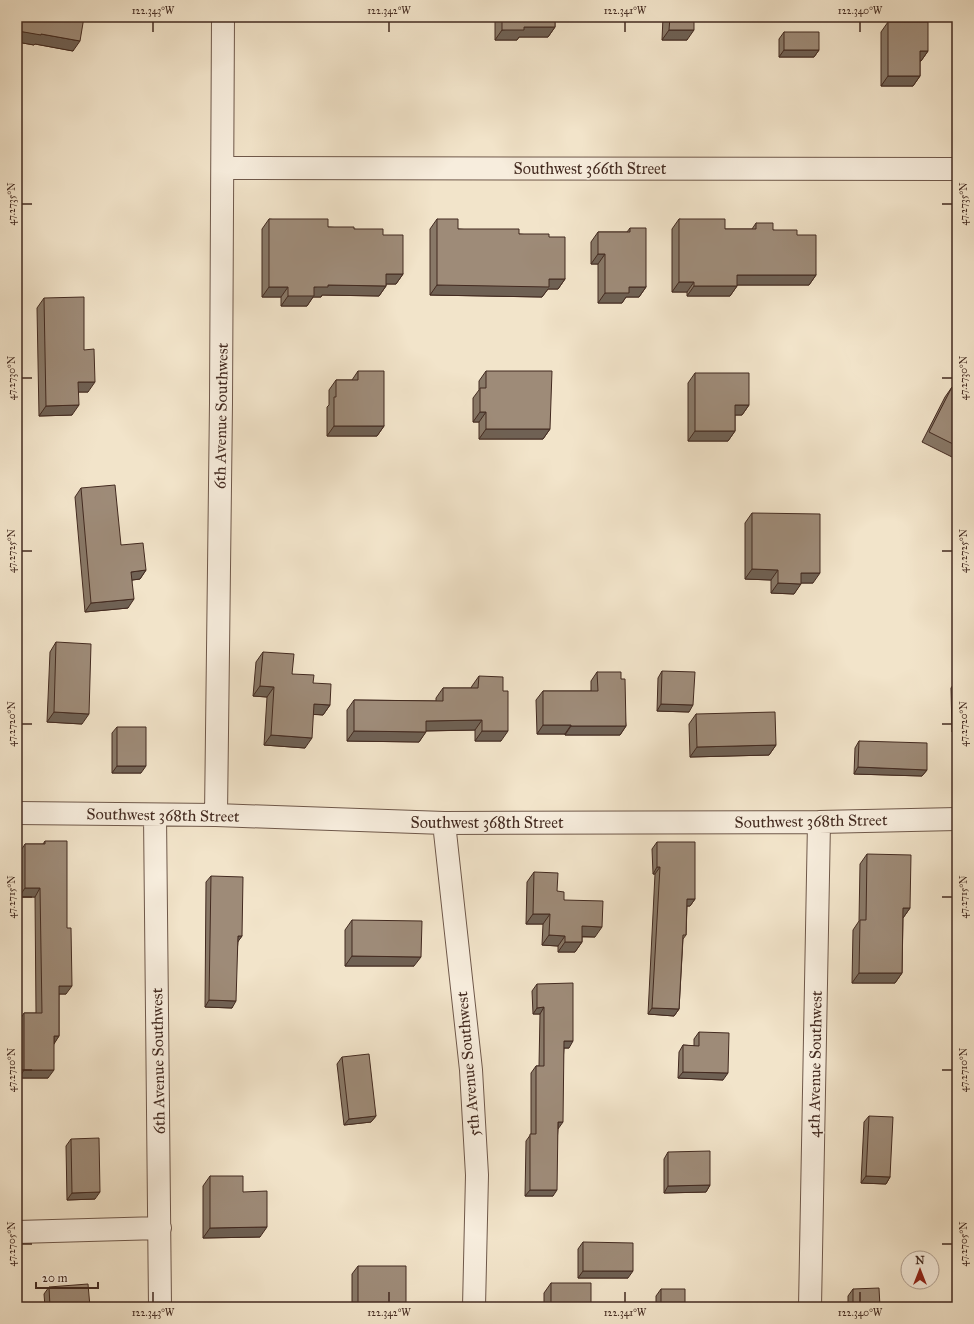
<svg xmlns="http://www.w3.org/2000/svg" width="974" height="1324" viewBox="0 0 974 1324" font-family="'IM FELL Great Primer',serif">
  <style>
    .lines { fill: none; stroke-linecap: round; stroke-linejoin: round }
    .street-casing { stroke: #6f584a; stroke-width: 24 }
    .street { stroke: #f7eddd; stroke-width: 22 }
    .wall { fill: #887867; stroke: #432a20 }
    .shaded-wall { fill: #6f6154; stroke: #432a20 }
    .building { fill: #9e8b78; stroke: #432a20 }
    .ticks { fill: none; stroke: #432a20; stroke-width: 1.5 }
    .labels { text-anchor: middle; dominant-baseline: central; stroke-width: 3; stroke-linejoin: round; paint-order: stroke }
    .street-label { font-size: 16px; fill: #432a20; stroke: #f7eddd }
    .neatline { fill: none; stroke: #432a20; stroke-width: 1.5 }
    .ticks-label { font-size: 10px; text-anchor: middle; fill: #432a20 }
  </style>
  <rect width="100%" height="100%" fill="#f2e4ca"/>
  <filter id="stains"><feTurbulence type="fractalNoise" baseFrequency=".005" numOctaves="4"/><feColorMatrix values="0 0 0 0 .2 0 0 0 0 .09 0 0 0 0 .02 0 0 0 .5 -.17"/></filter>
  <radialGradient id="worn" r=".72"><stop offset=".6" stop-color="#630" stop-opacity="0"/><stop offset="1" stop-color="#630" stop-opacity=".3"/></radialGradient>
  <g class="lines">
    <defs>
      <path id="street" d="M223 168 957 169
        M17 813 216 815 444 823 819 822 957 819
        M155 815 160 1307
        M216 815 221 403 223 17
        M444 823 471 1070 477 1175 474 1307
        M17 1232 160 1228
        M810 1307 819 822"/>
    </defs>
    <use href="#street" class="street-casing"/>
    <use href="#street" class="street"/>
  </g>
  <path class="wall" d="M17 17H84L73 51 35 44 34 45 17 42Z
    M476 17H555V27L548 37H519L517 40H495V20H476Z
    M663 17H694L687 40H662Z
    M888 22 928 51 921 61H920V76L913 86H881V32Z
    M784 32 819 50 814 57H779V39Z
    M269 219 328 227 354 229 383 235 403 274 396 284H386V286L379 296 322 295 321 297H313L307 306H281V297H262V229Z
    M437 219 458 229 519 234 549 237 565 279 558 289H548L542 297 430 295V229Z
    M679 219 725 229H752L756 223 773 230 797 235 816 275 809 285H737V286L730 296H687V292H672V229Z
    M630 228 646 287 639 297H626L622 303H598V264H591V242L598 232H627Z
    M44 298 84 350 88 392H78L72 415 39 416 37 308Z
    M358 371 384 426 377 436H327V407L329 405V390L336 380H352Z
    M486 371 550 429 543 439H479V422H473V398L479 390V381Z
    M695 373 749 405 742 415H735V431L728 441H688V383Z
    M952 387 957 390V457L956 459 922 442 945 397Z
    M81 488 121 545 146 570 140 579 132 580 128 608 85 612 75 497Z
    M752 513 813 583H801L794 594 771 593V580L745 579V523Z
    M56 642 82 724 47 722 50 652Z
    M263 652 292 674 313 683 330 705 323 715 313 714 305 748 264 745 267 697 253 696 256 662Z
    M662 671 689 712 657 711 658 678Z
    M597 672 621 679 626 726 620 735H565V734H537L536 700 543 691H591V681Z
    M479 676 501 741H475V730L426 731 419 742 347 741V710L354 700 436 701V698L443 688H471L472 686Z
    M957 679V732H952L951 688Z
    M696 714 776 745 769 755 690 757 689 724Z
    M117 727 141 773H112V733Z
    M859 741 927 770 922 776 854 774 855 748Z
    M45 841 66 994H59V1036L54 1043 48 1078H19V1021L24 1013H36L35 897H19L20 852 25 844H43Z
    M657 842 695 899 690 906H687L686 935 683 939 679 1009 674 1016 648 1014 655 874H653L652 849Z
    M867 854 910 908 903 918 902 973 895 983H852L853 930 859 921 860 864Z
    M534 872 557 891 564 900 595 937H582V942L575 952H558V946L542 945 543 924H526L527 882Z
    M211 876 242 936 238 941 232 1008 205 1007 206 882Z
    M352 920 414 966H345V930Z
    M537 984 569 1048H564L553 1196H525L526 1141 531 1134V1073L536 1066H539L540 1014H533L532 991Z
    M699 1032 723 1080 678 1078 679 1052 683 1045 694 1046V1039Z
    M342 1057 376 1116 371 1122 344 1125 337 1064Z
    M869 1116 890 1177 886 1184 861 1183 864 1122Z
    M71 1139 95 1199 67 1200 66 1146Z
    M668 1152 710 1185 706 1192 664 1193V1159Z
    M210 1176 243 1192 260 1237 203 1238V1186Z
    M583 1242 628 1278H578V1249Z
    M358 1266 406 1307H352V1274Z
    M551 1283 591 1307H544V1293Z
    M49 1287 90 1307H45L44 1294Z
    M661 1289 685 1307H656V1296Z
    M853 1289 880 1307H848V1296Z"/>
  <path class="shaded-wall" d="M478 17H497L495 20H476Z
    M524 27H555L548 37H519L517 40H495L502 30Z
    M669 30H694L687 40H662Z
    M18 31 41 34 80 41 73 51 35 44 34 45 17 42V32Z
    M784 50H819L814 57H779Z
    M920 51H928L921 61H913Z
    M888 76H920L913 86H881Z
    M598 254H605L598 264H591Z
    M386 274H403L396 284H379Z
    M737 275H816L809 285H730Z
    M549 279H565L558 289H548L542 297 430 295 437 285Z
    M679 282H694L687 292H672Z
    M328 285 386 286 379 296 322 295 321 297H313L307 306H281L288 296 314 287Z
    M694 286H737L730 296H687Z
    M269 287H288L281 297H262Z
    M629 287H646L639 297H626L622 303H598L605 293Z
    M78 382H95L88 392H71Z
    M79 405 72 415 39 416 46 406Z
    M735 405H749L742 415H728Z
    M480 412H486L479 422H473Z
    M334 426H384L377 436H327Z
    M486 429H550L543 439H479Z
    M695 431H735L728 441H688Z
    M752 569 778 570 771 580 745 579Z
    M146 570 140 579 125 581 131 572Z
    M801 573H820L813 583H794Z
    M778 583 801 584 794 594 771 593Z
    M134 599 128 608 85 612 91 603Z
    M260 686 274 687 267 697 253 696Z
    M314 704 330 705 323 715 307 714Z
    M661 704 693 705 689 712 657 711Z
    M54 712 89 714 82 724 47 722Z
    M482 720 475 730 419 731 426 721Z
    M543 725H571L565 734H537Z
    M957 725V732H952Z
    M571 726H626L620 735H565Z
    M354 731 426 732 419 742 347 741Z
    M482 731H508L501 741H475Z
    M271 735 312 738 305 748 264 745Z
    M776 745 769 755 690 757 697 747Z
    M117 766H146L141 773H112Z
    M858 767 927 770 922 776 854 774Z
    M657 867H660L655 874H653Z
    M25 888H40L35 897H19Z
    M687 899H695L690 906H683Z
    M903 908H910L903 918H896Z
    M533 914H550L543 924H526Z
    M582 926 602 927 595 937 575 936Z
    M549 935 565 936 558 946 542 945Z
    M238 936H242L237 943Z
    M565 942H582L575 952H558Z
    M352 956 421 957 414 966H345Z
    M859 973H902L895 983H852Z
    M59 986H72L66 994H54Z
    M209 1000 236 1001 232 1008 205 1007Z
    M544 1007 540 1014H533L537 1008Z
    M652 1008 679 1009 674 1016 648 1014Z
    M54 1036H59L54 1044Z
    M564 1041H573L569 1048H559Z
    M24 1070H54L48 1078H19Z
    M683 1072 728 1073 723 1080 678 1078Z
    M376 1116 371 1122 344 1125 349 1119Z
    M558 1122H563L558 1129Z
    M866 1176 890 1177 886 1184 861 1183Z
    M710 1185 706 1192 664 1193 668 1186Z
    M530 1190H557L553 1196H525Z
    M100 1192 95 1199 67 1200 72 1193Z
    M267 1227 260 1237 203 1238 210 1228Z
    M583 1271H633L628 1278H578Z"/>
  <path class="building" d="M20 17H84L80 41 41 34V35L18 31Z
    M502 17H555V27H524V30H502Z
    M670 17H694V30H669Z
    M888 22H928V51H920V76H888Z
    M784 32H819V50H784Z
    M269 219H328V227H354V229H383V235H403V274H386V286L328 285V287H314V296H288V287H269Z
    M437 219H458V229H519V234H549V237H565V279H549V287L437 285Z
    M679 219H725V229H756V223H773V230H797V235H816V275H737V286H694V282H679Z
    M630 228H646V287H629V293H605V254H598V232H630Z
    M84 297V350L94 349 95 382H78L79 405 46 406 44 298Z
    M358 371H384V426H334V397H336V380H358Z
    M486 371H552L550 429H486V412H480V388H486Z
    M695 373H749V405H735V431H695Z
    M952 387 957 390V446L929 432Z
    M115 485 121 545 143 543 146 570 131 572 134 599 91 603 81 488Z
    M752 513 820 514V573H801V584L778 583V570L752 569Z
    M56 642 91 644 89 714 54 712Z
    M263 652 294 654 292 674 314 675 313 683 331 684 330 705 314 704 312 738 271 735 274 687 260 686Z
    M662 671 695 672 693 705 661 704Z
    M597 672H621V679H625L626 726H571V725H543V691H598Z
    M479 676 503 677V691H508V731H482V720L426 721V732L354 731V700L443 701V688H478Z
    M775 712 776 745 697 747 696 714Z
    M117 727H146V766H117Z
    M859 741 927 743V770L858 767Z
    M45 841H67V928H71L72 986H59V1036H54V1070H24V1013H42L40 888H25V844H45Z
    M657 842H695V899H687L686 935H683L679 1009 652 1008 660 867H657Z
    M867 854 911 855 910 908H903L902 973H859L860 920H866Z
    M534 872 558 873 557 891 564 892V900L603 901 602 927 582 926V942H565V936L549 935 550 914H533Z
    M211 876 243 877 242 936H238L236 1001 209 1000Z
    M352 920 422 921 421 957 352 956Z
    M573 983V1041H564L563 1122H558L557 1190H530V1134H536V1066H544V1007L537 1008V984Z
    M699 1032 729 1033 728 1073 683 1072V1045L699 1046Z
    M369 1054 376 1116 349 1119 342 1057Z
    M869 1116 893 1117 890 1177 866 1176Z
    M99 1138 100 1192 72 1193 71 1139Z
    M710 1151V1185L668 1186V1152Z
    M210 1176H243V1192L267 1191V1227L210 1228Z
    M583 1242 633 1243V1271H583Z
    M358 1266H406V1307H358Z
    M551 1283H591V1307H551Z
    M88 1284 90 1307H50L49 1287Z
    M879 1288 880 1307H853V1289Z
    M661 1289H685V1307H661Z"/>
  <path class="ticks" d="M153 22V32M389 22V32M625 22V32M860 22V32M22 204H32M942 204H952M22 378H32M942 378H952M22 551H32M942 551H952M22 724H32M942 724H952M22 897H32M942 897H952M22 1070H32M942 1070H952M22 1244H32M942 1244H952M153 1292V1302M389 1292V1302M625 1292V1302M860 1292V1302"/>
  <g class="labels">
    <g class="street-label">
      <text x="590" y="168">Southwest 366th Street</text>
      <text transform="translate(221 416) rotate(-89)">6th Avenue Southwest</text>
      <text transform="translate(163 815) rotate(1)">Southwest 368th Street</text>
      <text transform="translate(811 821) rotate(-1)">Southwest 368th Street</text>
      <text x="487" y="822">Southwest 368th Street</text>
      <text transform="translate(158 1061) rotate(-91)">6th Avenue Southwest</text>
      <text transform="translate(468 1064) rotate(-95)">5th Avenue Southwest</text>
      <text transform="translate(815 1064) rotate(-89)">4th Avenue Southwest</text>
    </g>
  </g>
  <rect width="974" height="1324" fill="none" stroke="#f2e4ca" stroke-width="44"/>
  <g transform="translate(920 1270)"><circle r="19" fill="#f7eddd" stroke="#af9f91"/>
  <path d="M0-3L7 15L0 10L-7 15Z" fill="#8f2418"/>
  <text y="-6" font-size="11" font-weight="bold" text-anchor="middle" fill="#432a20">N</text>
  </g>
  <path d="M36 1282v6h62v-6" fill="none" stroke="#432a20" stroke-width="2"/>
  <text x="42" y="1282" font-size="12" fill="#432a20" stroke="#f7eddd" stroke-width="3" paint-order="stroke">20 m</text>
  <rect x="22" y="22" width="930" height="1280" class="neatline"/>
  <g class="ticks-label">
    <text x="153" y="14">122.343°W</text>
    <text x="389" y="14">122.342°W</text>
    <text x="625" y="14">122.341°W</text>
    <text x="860" y="14">122.340°W</text>
    <text transform="translate(11 204) rotate(-90)" y="4">47.2735°N</text>
    <text transform="translate(963 204) rotate(-90)" y="4">47.2735°N</text>
    <text transform="translate(11 378) rotate(-90)" y="4">47.2730°N</text>
    <text transform="translate(963 378) rotate(-90)" y="4">47.2730°N</text>
    <text transform="translate(11 551) rotate(-90)" y="4">47.2725°N</text>
    <text transform="translate(963 551) rotate(-90)" y="4">47.2725°N</text>
    <text transform="translate(11 724) rotate(-90)" y="4">47.2720°N</text>
    <text transform="translate(963 724) rotate(-90)" y="4">47.2720°N</text>
    <text transform="translate(11 897) rotate(-90)" y="4">47.2715°N</text>
    <text transform="translate(963 897) rotate(-90)" y="4">47.2715°N</text>
    <text transform="translate(11 1070) rotate(-90)" y="4">47.2710°N</text>
    <text transform="translate(963 1070) rotate(-90)" y="4">47.2710°N</text>
    <text transform="translate(11 1244) rotate(-90)" y="4">47.2705°N</text>
    <text transform="translate(963 1244) rotate(-90)" y="4">47.2705°N</text>
    <text x="153" y="1316">122.343°W</text>
    <text x="389" y="1316">122.342°W</text>
    <text x="625" y="1316">122.341°W</text>
    <text x="860" y="1316">122.340°W</text>
  </g>
  <rect width="100%" height="100%" filter="url(#stains)"/>
  <rect width="100%" height="100%" fill="url(#worn)"/>
</svg>
